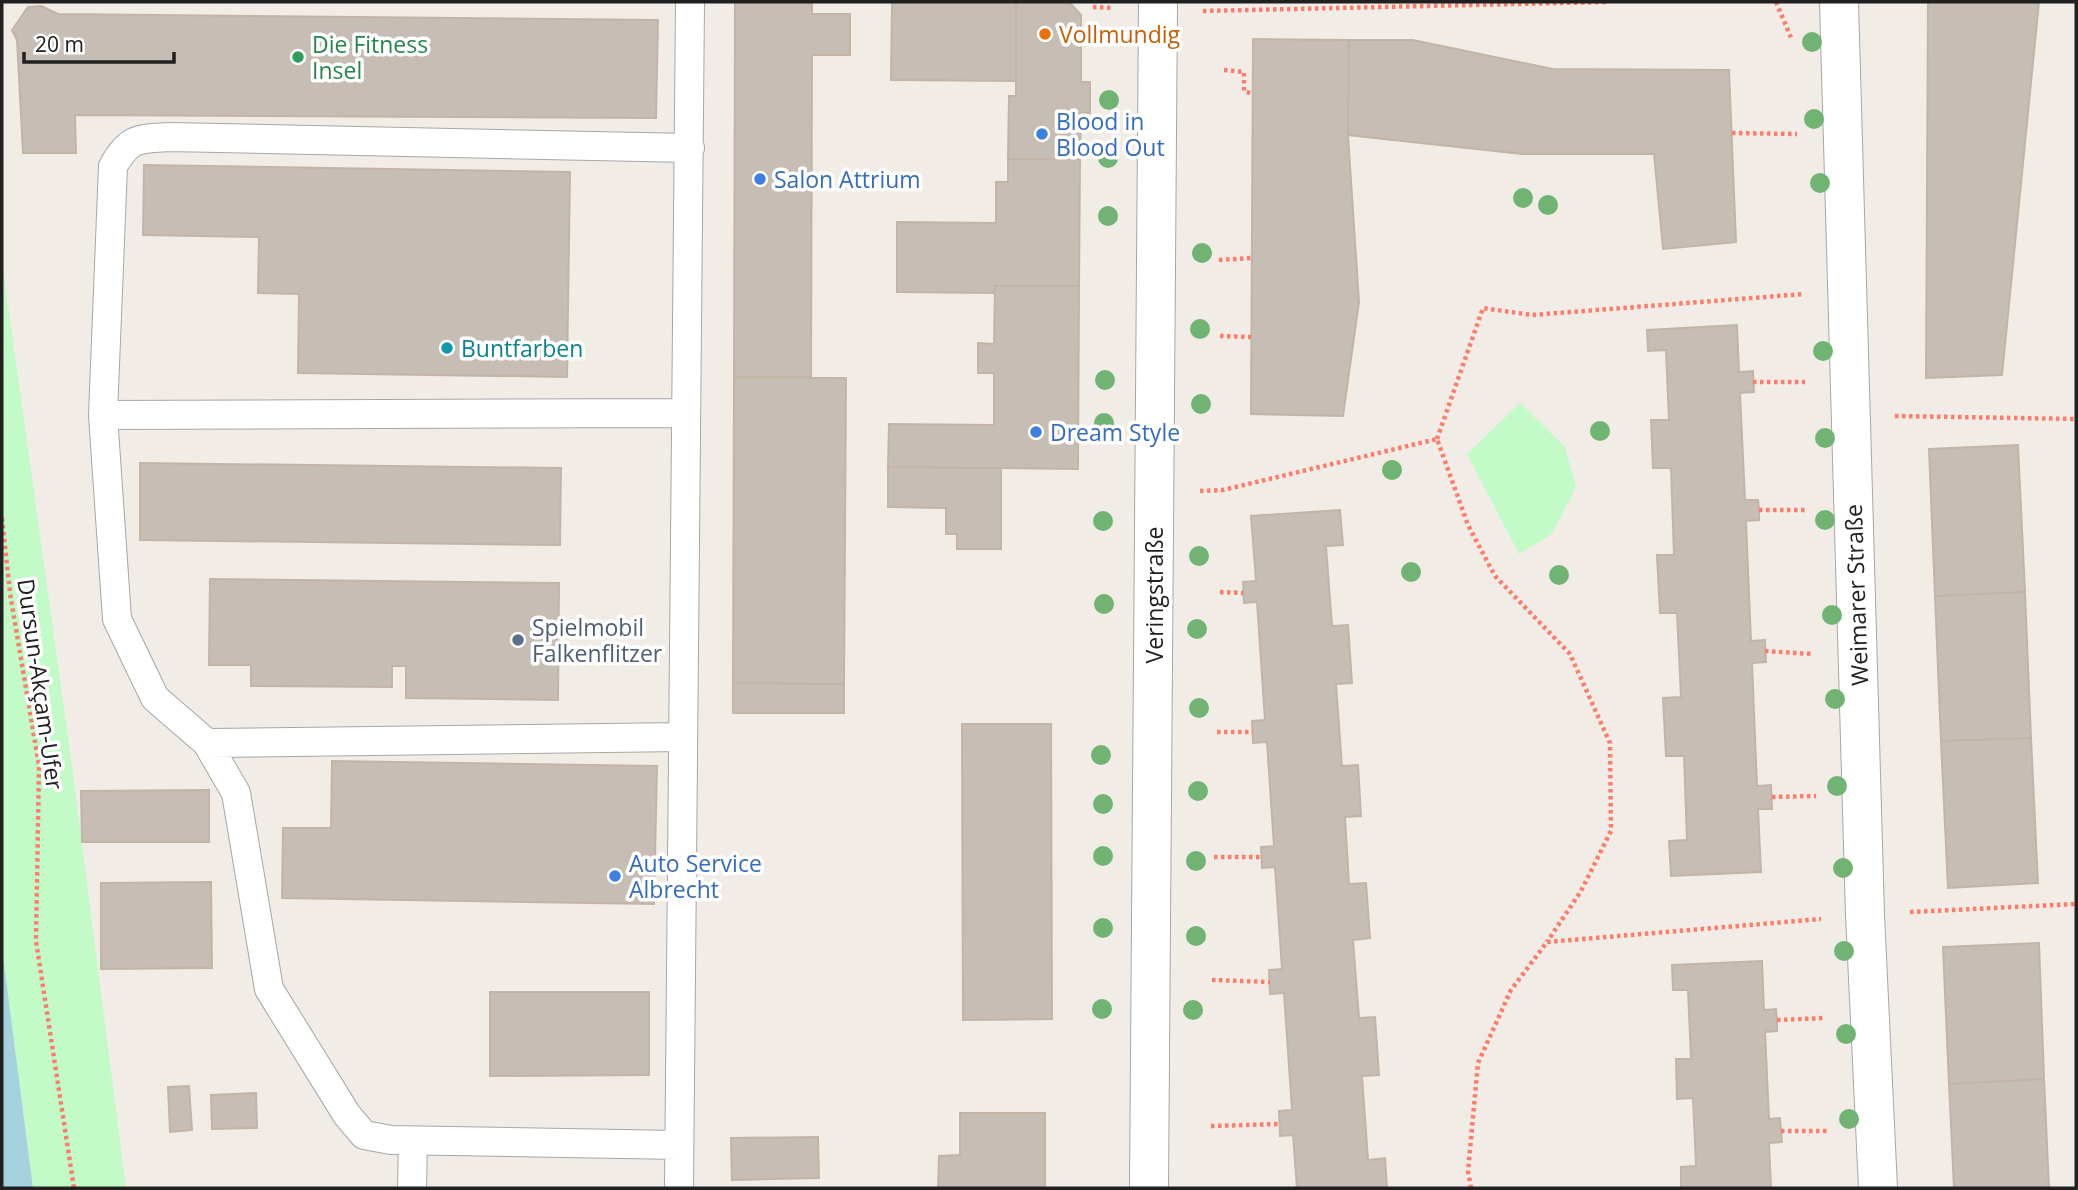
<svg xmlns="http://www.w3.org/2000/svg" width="2078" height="1190" viewBox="0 0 2078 1190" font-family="'Open Sans',sans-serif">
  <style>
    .park { fill: #c3fbc8 }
    .water { fill: #a6d1df }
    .building { fill: #c6bdb5; stroke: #c3b4a8; stroke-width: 2 }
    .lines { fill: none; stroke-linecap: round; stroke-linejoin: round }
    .service-casing { stroke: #a7a7a7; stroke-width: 30 }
    .minor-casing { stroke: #a7a7a7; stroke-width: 40 }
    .path { stroke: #fd7c6b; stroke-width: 4.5; stroke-dasharray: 3.5 3.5; stroke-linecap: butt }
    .service { stroke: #fff; stroke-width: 28 }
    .minor { stroke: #fff; stroke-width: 38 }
    .tree { fill: #71b373 }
    .food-dot { fill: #e8710a; stroke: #fff; stroke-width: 2.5 }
    .leisure-dot { fill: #2e9e5b; stroke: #fff; stroke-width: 2.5 }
    .shop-dot { fill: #3f7fe0; stroke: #fff; stroke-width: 2.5 }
    .culture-dot { fill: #0f9aa8; stroke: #fff; stroke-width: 2.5 }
    .service-dot { fill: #5c6f8a; stroke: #fff; stroke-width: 2.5 }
    .labels { text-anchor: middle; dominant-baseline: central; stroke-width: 7; stroke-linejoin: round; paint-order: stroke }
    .food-label { font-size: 23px; fill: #c56008; stroke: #fff; text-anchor: start }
    .leisure-label { font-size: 23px; fill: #27864d; stroke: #fff; text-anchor: start }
    .shop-label { font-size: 23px; fill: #366cbe; stroke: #fff; text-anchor: start }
    .culture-label { font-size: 23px; fill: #0d838f; stroke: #fff; text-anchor: start }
    .street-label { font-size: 23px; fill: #202020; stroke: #fff }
    .service-label { font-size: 23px; fill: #4e5e75; stroke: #fff; text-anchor: start }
  </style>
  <rect width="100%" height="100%" fill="#f1ede6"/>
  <path class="park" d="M2 261 73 773 126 1188H33L2 948Z
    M1520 403 1565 447 1576 487 1552 534 1519 554 1467 454Z"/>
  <path class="water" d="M2 948 33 1188H2Z"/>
  <path class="building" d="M735 2H812V14H850V55H812L811 377H734Z
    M892 2H1016V81L891 80Z
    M1016 2H1069L1081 15V82H1090V113H1081L1080 159H1008L1009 96H1016Z
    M1928 2H2039L2002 375 1926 378Z
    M41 6 58 14 658 20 656 118 75 115 76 153H23L17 40 12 30 28 7Z
    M1253 39 1349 40 1348 135 1359 302 1343 416 1251 414Z
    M1349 40H1413L1553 69 1729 70 1736 242 1663 249 1654 154H1522L1348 135Z
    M1008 159H1080L1079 286H995V293L897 292V222L996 223V182H1008Z
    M144 165 570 172 567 377 298 373 299 294 258 293 259 237 143 235Z
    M995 286H1079L1078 469 888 467 889 424 994 425V373H978V343L994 344Z
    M1737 325 1739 372 1753 371 1754 392 1740 393 1745 500H1758L1759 510V520L1746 521 1751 641 1765 640 1766 662 1752 663 1757 786 1771 785 1772 809H1758L1761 872 1671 876 1669 841 1687 840 1684 756H1666L1663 698 1681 697 1677 613H1660L1657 555H1674L1671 468H1653L1651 420H1669L1666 350 1648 351 1647 330Z
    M734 377 846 378 844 684 733 683Z
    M2018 445 2025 592 1935 596 1929 449Z
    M140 463 561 468 560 545 140 540Z
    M888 467 1001 468V549H957V534H946V508L888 507Z
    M1340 510 1343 545 1326 546 1332 626 1348 625 1352 683 1336 684 1342 766 1358 765 1361 816 1345 817 1349 884 1366 883 1370 938 1353 940 1359 1018 1375 1017 1379 1075 1362 1076 1368 1160 1385 1158 1387 1188H1297L1293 1135 1280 1136 1279 1111 1292 1110 1284 993 1270 994 1269 970 1282 969 1275 867 1262 868 1261 847 1274 846 1267 742 1253 743 1252 721 1265 720 1257 602 1244 603 1243 582 1256 581 1251 516Z
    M210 579 559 583 558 700 406 698V666H392V687L251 686V665H209Z
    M2025 592 2031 738 1941 741 1935 596Z
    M733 683 844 684V713H733Z
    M962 724H1051L1052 1019 963 1020Z
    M2031 738 2038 883 1948 888 1941 741Z
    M332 761 657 766 654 904 282 898 283 828H331Z
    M209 790V842H82L81 791Z
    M211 882 212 968 101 969V883Z
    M2039 943 2044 1079 1949 1084 1943 947Z
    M1762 961 1764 1010 1776 1009 1777 1020V1031L1765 1032 1769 1119 1780 1118 1781 1131 1782 1142 1769 1143 1771 1188H1681V1167L1696 1166 1693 1098 1677 1099 1676 1059H1691L1688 990H1673L1672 965Z
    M490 992H649V1075L490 1076Z
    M2044 1079 2049 1188H1954L1949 1084Z
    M189 1086 192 1130 170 1132 168 1087Z
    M256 1093 257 1128 212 1129 211 1095Z
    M960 1113H1045V1188H938L939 1156 960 1155Z
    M818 1137 819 1178 732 1180 731 1138Z"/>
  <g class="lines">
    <defs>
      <path id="service" d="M103 415 113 166C130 137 137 139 169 137L690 148
        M207 743 683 737
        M679 1145 391 1140 364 1135 347 1115 269 989 236 793 207 743 155 698 117 619 103 415 686 413
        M412 1188 413 1141
        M679 1188 690 2"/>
      <path id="minor" d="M1839 2 1865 915 1878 1188
        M1149 1188 1158 2"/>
    </defs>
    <use href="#service" class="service-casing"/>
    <use href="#minor" class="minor-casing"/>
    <path class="path" d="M1776 2 1792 40
      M1093 7 1113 8
      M1203 11 1606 2
      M1224 70 1244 72V91L1253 94
      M1732 133 1797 134
      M1219 260 1252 258
      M1220 336 1251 337
      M1753 382H1805
      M1895 416 2076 419
      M1437 439 1483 308 1532 315 1804 294
      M1200 491 1223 490 1437 439 1468 525 1495 576 1570 654 1610 743 1611 831 1581 891 1547 942
      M1759 510H1807
      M2 518 10 593 39 766 36 941 74 1188
      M1220 592 1243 593
      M1765 651 1813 654
      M1217 732H1253
      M1772 797 1816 796
      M1214 857H1261
      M1910 912 2076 904
      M1212 980 1270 982
      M1777 1020 1825 1018
      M1211 1126 1279 1124
      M1781 1131H1829
      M1471 1188 1468 1171 1478 1063 1511 990 1547 942 1821 919"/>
    <use href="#service" class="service"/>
    <use href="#minor" class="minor"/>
  </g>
  <g class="tree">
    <circle cx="1812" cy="42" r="10"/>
    <circle cx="1109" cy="100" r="10"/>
    <circle cx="1814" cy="119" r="10"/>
    <circle cx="1108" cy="158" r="10"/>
    <circle cx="1820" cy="183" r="10"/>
    <circle cx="1523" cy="198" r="10"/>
    <circle cx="1548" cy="205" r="10"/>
    <circle cx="1108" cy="216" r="10"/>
    <circle cx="1202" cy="253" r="10"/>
    <circle cx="1200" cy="329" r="10"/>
    <circle cx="1823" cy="351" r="10"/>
    <circle cx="1105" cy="380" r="10"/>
    <circle cx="1201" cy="404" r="10"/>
    <circle cx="1104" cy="423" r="10"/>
    <circle cx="1600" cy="431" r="10"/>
    <circle cx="1825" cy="438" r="10"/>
    <circle cx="1392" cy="470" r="10"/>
    <circle cx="1825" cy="520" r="10"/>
    <circle cx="1103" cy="521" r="10"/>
    <circle cx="1199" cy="556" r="10"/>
    <circle cx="1411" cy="572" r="10"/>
    <circle cx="1559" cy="575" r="10"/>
    <circle cx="1104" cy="604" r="10"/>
    <circle cx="1832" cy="615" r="10"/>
    <circle cx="1197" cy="629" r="10"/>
    <circle cx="1835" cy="699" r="10"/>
    <circle cx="1199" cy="708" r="10"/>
    <circle cx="1101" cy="755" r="10"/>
    <circle cx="1837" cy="786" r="10"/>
    <circle cx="1198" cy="791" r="10"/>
    <circle cx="1103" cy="804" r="10"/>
    <circle cx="1103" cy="856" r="10"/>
    <circle cx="1196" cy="861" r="10"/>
    <circle cx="1843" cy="868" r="10"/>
    <circle cx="1103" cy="928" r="10"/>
    <circle cx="1196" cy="936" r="10"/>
    <circle cx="1844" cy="951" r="10"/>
    <circle cx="1102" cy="1009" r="10"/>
    <circle cx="1193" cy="1010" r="10"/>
    <circle cx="1846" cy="1034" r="10"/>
    <circle cx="1849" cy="1119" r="10"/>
  </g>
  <circle class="food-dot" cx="1045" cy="34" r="7"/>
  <circle class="leisure-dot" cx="298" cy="57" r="7"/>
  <g class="shop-dot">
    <circle cx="1042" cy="134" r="7"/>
    <circle cx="760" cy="179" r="7"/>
    <circle cx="1036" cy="432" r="7"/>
    <circle cx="615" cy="876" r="7"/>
  </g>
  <circle class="culture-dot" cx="447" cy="348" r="7"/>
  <circle class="service-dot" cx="518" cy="640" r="7"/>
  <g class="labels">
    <g class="food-label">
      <text x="1059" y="34">Vollmundig</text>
    </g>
    <g class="leisure-label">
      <text x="312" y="44">Die Fitness<tspan x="312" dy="26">Insel</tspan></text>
    </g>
    <g class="shop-label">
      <text x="1056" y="121">Blood in<tspan x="1056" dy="26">Blood Out</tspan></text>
      <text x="774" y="179">Salon Attrium</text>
      <text x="1050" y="432">Dream Style</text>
      <text x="629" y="863">Auto Service<tspan x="629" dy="26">Albrecht</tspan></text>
    </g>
    <g class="culture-label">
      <text x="461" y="348">Buntfarben</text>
    </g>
    <g class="street-label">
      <text transform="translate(1154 595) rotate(-90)">Veringstraße</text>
      <text transform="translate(1856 595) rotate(-92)">Weimarer Straße</text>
      <text transform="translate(41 684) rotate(82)">Dursun-Akçam-Ufer</text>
    </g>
    <g class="service-label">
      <text x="532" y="627">Spielmobil<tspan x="532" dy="26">Falkenflitzer</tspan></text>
    </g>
  </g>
  <rect width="2078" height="1190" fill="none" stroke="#202020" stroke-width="7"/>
  <path d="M24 52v10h150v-10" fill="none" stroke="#202020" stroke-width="3.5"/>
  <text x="35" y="52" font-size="21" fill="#202020" stroke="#ffffff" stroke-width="5" paint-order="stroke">20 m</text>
</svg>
